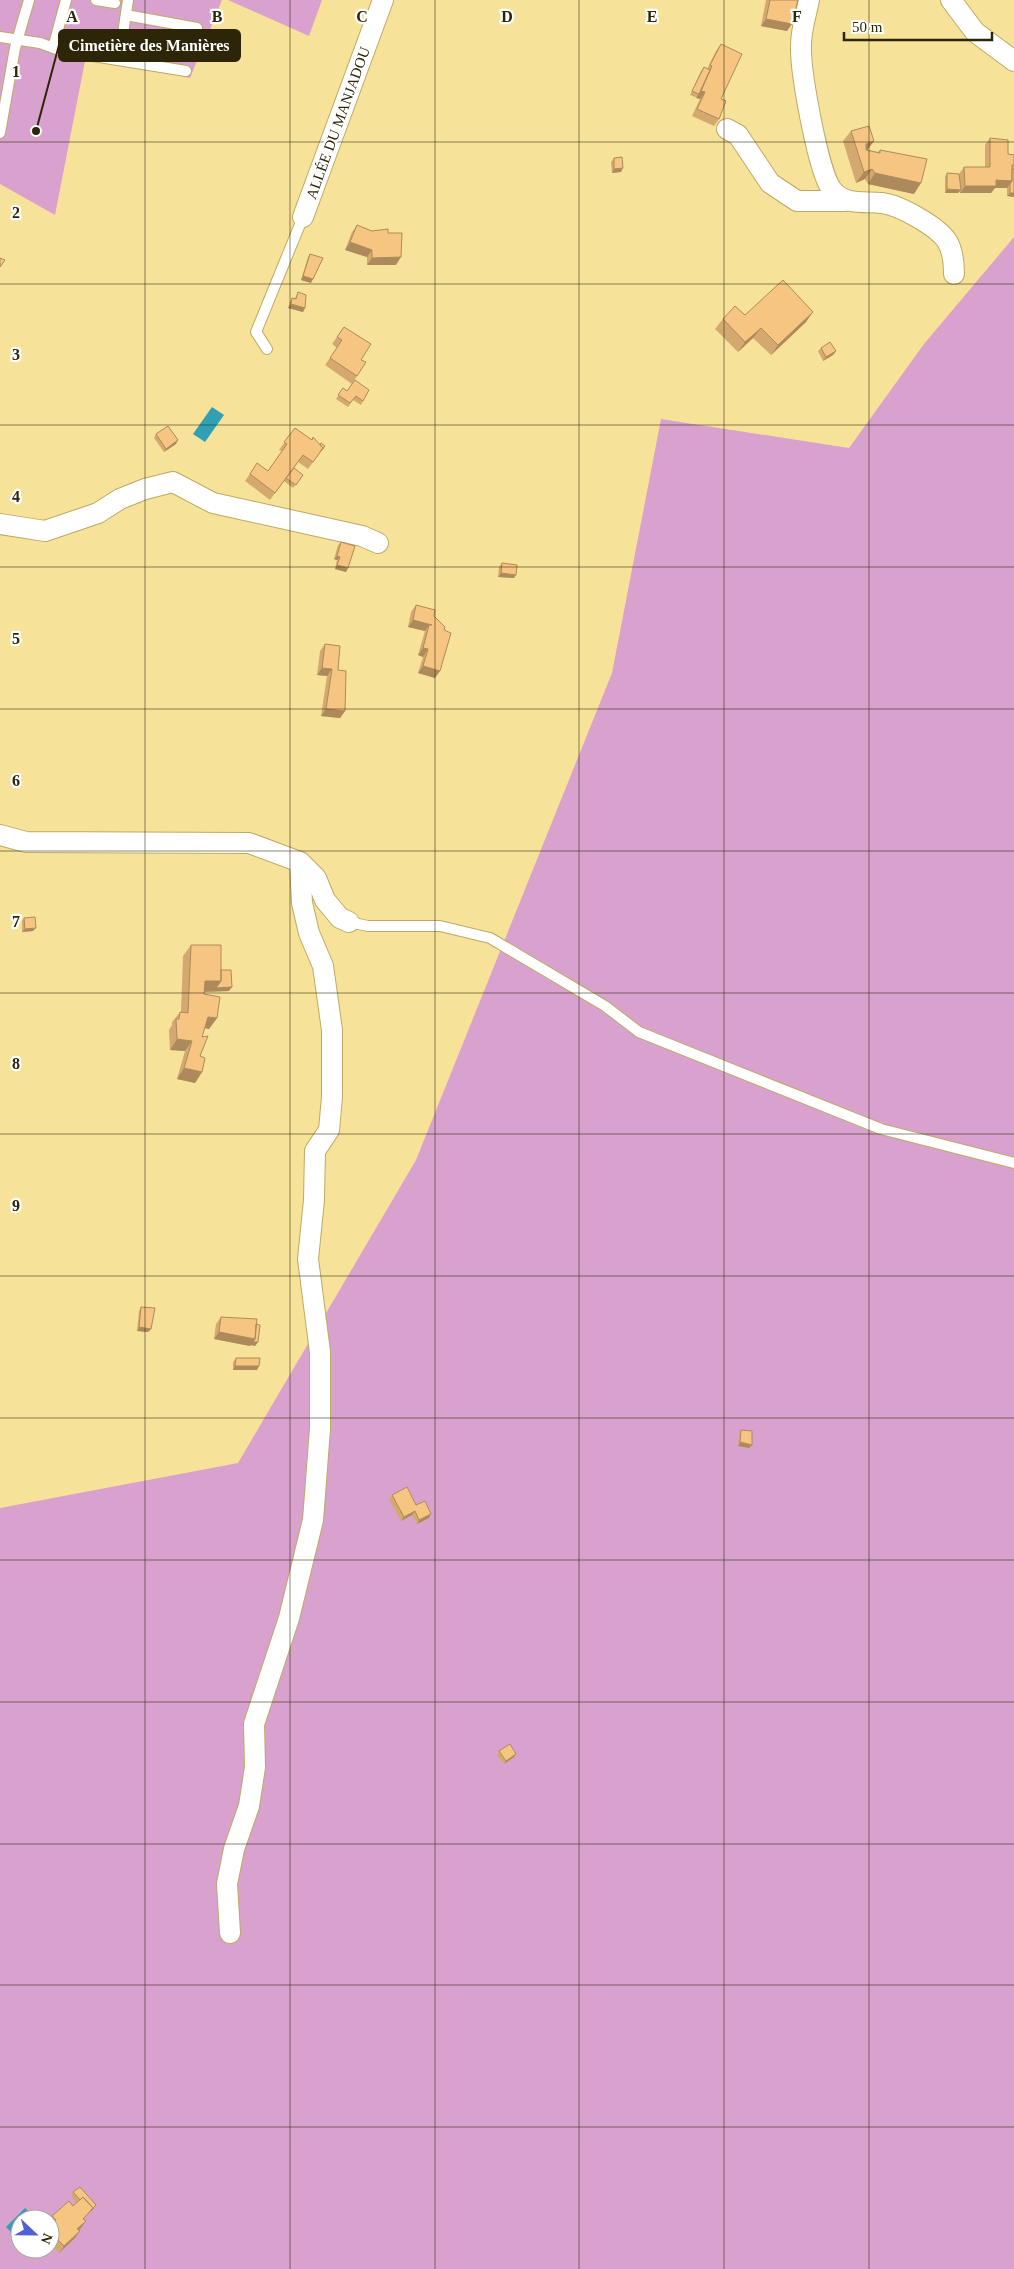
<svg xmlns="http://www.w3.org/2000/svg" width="1014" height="2269" viewBox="0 0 1014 2269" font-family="Georgia,serif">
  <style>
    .green { fill: #d9a2ce; fill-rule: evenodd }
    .water { fill: #30a0b6 }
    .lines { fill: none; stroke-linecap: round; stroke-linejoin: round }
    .lane-casing { stroke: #beaa63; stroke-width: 12 }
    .street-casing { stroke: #beaa63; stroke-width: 22 }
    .lane { stroke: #fff; stroke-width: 10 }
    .street { stroke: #fff; stroke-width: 20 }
    .wall { fill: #d4a970 }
    .shaded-wall { fill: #ad8a5b }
    .building { fill: #f7c582; stroke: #ad8a5b }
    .grid { fill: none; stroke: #2d2507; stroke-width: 1; stroke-opacity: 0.55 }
    .labels { text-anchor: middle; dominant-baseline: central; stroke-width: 4.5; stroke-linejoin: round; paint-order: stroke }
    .street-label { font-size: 15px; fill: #2d2507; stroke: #fff }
    .grid-label { font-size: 16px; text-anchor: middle; font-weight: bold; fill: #2d2507; stroke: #fff; stroke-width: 4.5; stroke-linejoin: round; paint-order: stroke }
    .leader { fill: none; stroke: #2d2507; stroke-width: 2 }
    .callout-dot { fill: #2d2507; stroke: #fff; stroke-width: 2 }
    .callout { fill: #2d2507; stroke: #2d2507; stroke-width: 2 }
    .callout-label { font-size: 16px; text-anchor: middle; font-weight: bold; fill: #fff }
  </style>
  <rect width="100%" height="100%" fill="#f7e29a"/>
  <path class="green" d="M0 0H222L190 78 86 56 55 215 0 184Z
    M228 0H322L309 36Z
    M1014 237V2269H0V1508L238 1463 416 1160 612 673 661 419 849 448 924 344ZM20 2219H50V2249H20Z"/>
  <path class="water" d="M212 407 224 415 205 442 193 434Z
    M25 2208 36 2219H20V2234L17 2238 6 2227Z"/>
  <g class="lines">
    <defs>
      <path id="lane" d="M96 0 115 3
        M126 15 197 28
        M0 37 40 43 62 51 186 71
        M53 48 66 0
        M119 60 128 0
        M0 133 15 48 29 0
        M267 349 256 332 303 217
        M349 922 368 926H440L490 938 605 1006 639 1032 881 1129 1014 1163"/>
      <path id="street" d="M809 0C806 15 801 30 801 45 800 70 818 172 832 190 845 206 864 201 882 203 899 205 937 226 947 241 953 251 954 263 954 274
        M951 0 975 32 1014 61
        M727 129 738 135 770 183 797 201H846
        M303 217 383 0
        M0 524 45 531 98 513 120 499 145 489 173 482 213 503 362 536 378 543
        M0 835 26 842 249 843 300 862 316 878 325 900 340 918 349 922
        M230 1933 227 1884 234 1849 249 1806 255 1767 254 1724 289 1618 313 1520 320 1429V1352L308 1259 314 1200 315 1151 329 1130 332 1097V1030L323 966 309 933 302 903 300 862"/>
    </defs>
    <use href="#lane" class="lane-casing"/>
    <use href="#street" class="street-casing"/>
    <use href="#lane" class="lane"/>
    <use href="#street" class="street"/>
  </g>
  <path class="wall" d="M766 0H798L787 31 761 26Z
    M721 44V99L719 119 714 126 692 116 700 99 690 95 701 71 704 67 707 69 716 51Z
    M851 131 868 150 878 152 880 150 914 194 868 184 865 179 856 183 843 141Z
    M990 138 1008 154 1014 155V197L1007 196V188H995L991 193H960V191L958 193H945V177L947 173 959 174 964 167H985V145Z
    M614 158 621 172 612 173 611 162Z
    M357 225 372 231 388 233 396 265H367V257L345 250 352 232Z
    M310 254 311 283 301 280 308 257Z
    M298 292 305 308 303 312 288 308 290 302 292 298H295Z
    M745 315 806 322 771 355 753 338 738 352 715 329 723 319Z
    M344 327 361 360 357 376 353 383 363 401 361 405 353 400 348 407 336 399 343 388 347 391 352 384 325 365 337 348 332 344Z
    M821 348 836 351 833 355 823 361 818 351Z
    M295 428 312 440 320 445 325 446 308 469 298 462 294 468 303 475 293 488 284 481 270 500 245 481 257 463 268 471 282 451 279 450Z
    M156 434 176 444 164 452 154 438Z
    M341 542 348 568 346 572 335 569 337 560 334 559 338 545Z
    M502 563 514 578 498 577 499 567Z
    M416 605 434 616 435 678 418 673 423 657 418 655 425 631 408 627 411 612Z
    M325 644 345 711 340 718 321 716 327 676 317 675 320 651Z
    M24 918 33 931 22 932V921Z
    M191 945 221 970 229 991 204 992V994L217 1018 209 1029 205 1028 202 1037 200 1056 202 1072 195 1083 177 1079 185 1051 170 1050 169 1030 172 1025V1022L180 1012H181L183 956Z
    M141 1307 151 1329 148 1332 137 1331 139 1311Z
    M221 1317 256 1324 258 1342 255 1346 251 1345 250 1346 214 1339 216 1324Z
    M236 1358 257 1370H233V1362Z
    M741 1430 752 1445 749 1448 738 1446 739 1434Z
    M392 1495 416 1505 431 1514 429 1518 417 1524 412 1515 401 1521 389 1499Z
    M499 1751 514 1757 504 1764 497 1755Z
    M73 2192 96 2205 84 2219 86 2221 79 2230 75 2238 59 2253 50 2244V2219L52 2216 73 2206 77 2203 71 2196Z"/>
  <path class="shaded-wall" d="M766 19 792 24 787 31 761 26Z
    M701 91 705 92 700 99 696 98Z
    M874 141 866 152V144Z
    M623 168 621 172 612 173 614 169Z
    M872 169 865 179 856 183 864 172Z
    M875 173 921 183 914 194 868 184Z
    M996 180 1012 181 1007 188H995L991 193H960L965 186Z
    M947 189 961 190 958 193H945Z
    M1010 193H1014V197L1007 196Z
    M350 242 372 250 367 257 345 250Z
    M401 257 396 265H367L372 258Z
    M303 276 313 279 311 283 301 280Z
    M291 304 305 308 303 312 288 308Z
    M813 312 806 322 771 355 778 345Z
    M761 328 753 338 738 352 745 342Z
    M836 351 833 355 823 361 826 357Z
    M178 440 176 444 164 452 166 449Z
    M337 556 340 557 337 560 334 559Z
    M337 565 348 568 346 572 335 569Z
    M501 573 516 575 514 578 498 577Z
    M413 620 432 625H429L425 631 408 627Z
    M423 648 428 649 423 657 418 655Z
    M423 666 440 671 435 678 418 673Z
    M322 668 332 669 327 676 317 675Z
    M326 709 345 711 340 718 321 716Z
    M36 928 33 931 22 932 25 929Z
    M205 981H221L232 987 229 991 197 992Z
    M208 1017 217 1018 209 1029 201 1027Z
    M177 1039 192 1041 185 1051 170 1050Z
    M184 1068 202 1072 195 1083 177 1079Z
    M139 1327 151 1329 148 1332 137 1331Z
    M219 1332 255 1339 258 1342 255 1346 251 1345 250 1346 214 1339Z
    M235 1366H259L257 1370H233Z
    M740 1442 752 1445 749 1448 738 1446Z
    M415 1511 412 1515 401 1521 404 1517Z
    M431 1514 429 1518 417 1524 419 1520Z
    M516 1754 514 1757 504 1764 506 1761Z
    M86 2221 81 2228 72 2236 77 2229Z
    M80 2231 75 2238 59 2253 64 2246Z"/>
  <path class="building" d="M770 0H798L792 24 766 19Z
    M721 44 742 54 721 99 726 101 719 119 697 109 705 92 701 91 712 66 710 65Z
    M704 67 710 70 699 94 692 91Z
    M869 126 874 141 866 144V150L880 153V150L927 159 921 183 875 173 872 169 864 172 851 131Z
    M990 138 1008 140V154L1014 155V165H1012V181L996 180V186H965L964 167H990Z
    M622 157 623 168 614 169V158Z
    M1012 169H1014V193H1010V184L1012 181Z
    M947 173 959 174 961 190 947 189Z
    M357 225 372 231 388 229V233H402L401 257 372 258V250L350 242Z
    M310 254 323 258 313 279 303 276Z
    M0 258 5 260 0 267Z
    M783 280 813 312 778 345 761 328 745 342 723 319 735 306 745 315Z
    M298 292 306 295 305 308 291 304 292 298 296 299Z
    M344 327 371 344 361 360 366 362 357 376 330 358 342 340 337 337Z
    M830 342 836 351 826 357 821 348Z
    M355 380 369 390 363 401 356 396 350 403 338 395 343 388 347 391Z
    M168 426 178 440 166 449 156 434Z
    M295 428 312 440 313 437 323 448 313 462 303 455 275 493 250 474 257 463 268 471 287 444 284 442Z
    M321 443 325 446 321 451 323 448 320 445Z
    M294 468 303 475 296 485 286 478Z
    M341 542 355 546 348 568 337 565 340 557 337 556Z
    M502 563 517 565 516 575 501 573Z
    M416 605 435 610 434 616 445 627 444 630 451 633 440 671 423 666 428 649 423 648 429 625H432L413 620Z
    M325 644 340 646 338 670 346 671 345 711 326 709 332 669 322 668Z
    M35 917 36 928 25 929 24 918Z
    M191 945H221V981H205L204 994 220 997 217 1018 208 1017 202 1037 208 1036 200 1056 205 1058 202 1072 184 1068 192 1041 177 1039 176 1019H179L180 1012 188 1013Z
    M221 970H231L232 987 216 988 221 981Z
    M141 1307 155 1308 151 1329 139 1327Z
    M221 1317 257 1319 255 1339 219 1332Z
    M256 1324 260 1325 258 1342H253L255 1339Z
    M236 1358H260L259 1366H235Z
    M741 1430 752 1431V1445L740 1442Z
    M407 1487 416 1505 425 1501 431 1514 419 1520 415 1511 404 1517 392 1495Z
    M510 1744 516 1754 506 1761 499 1751Z
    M80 2187 96 2205 91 2211 93 2208 83 2197 80 2200 73 2192Z
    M83 2197 93 2208 83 2219 86 2221 77 2229 80 2231 64 2246 50 2232V2225L56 2220 52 2216 69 2201 73 2206Z
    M50 2219 53 2222 50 2225Z"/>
  <path class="grid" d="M145 0V2269M290 0V2269M435 0V2269M579 0V2269M724 0V2269M869 0V2269M0 142H1014M0 284H1014M0 425H1014M0 567H1014M0 709H1014M0 851H1014M0 993H1014M0 1134H1014M0 1276H1014M0 1418H1014M0 1560H1014M0 1702H1014M0 1844H1014M0 1985H1014M0 2127H1014"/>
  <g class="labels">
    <g class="street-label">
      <text transform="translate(338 123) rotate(-70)">ALLÉE DU MANJADOU</text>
    </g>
  </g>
  <g class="grid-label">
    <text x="72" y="22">A</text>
    <text x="217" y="22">B</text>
    <text x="362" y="22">C</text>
    <text x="507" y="22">D</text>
    <text x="652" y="22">E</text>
    <text x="797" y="22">F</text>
    <text x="16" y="77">1</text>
    <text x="16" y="218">2</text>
    <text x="16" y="360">3</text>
    <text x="16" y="502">4</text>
    <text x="16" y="644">5</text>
    <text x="16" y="786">6</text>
    <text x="16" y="927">7</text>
    <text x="16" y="1069">8</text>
    <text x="16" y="1211">9</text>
  </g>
  <path class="leader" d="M36 131L59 45"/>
  <circle class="callout-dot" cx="36" cy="131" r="5"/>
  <rect class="callout" x="59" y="30" width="181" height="31" rx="5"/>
  <g class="callout-label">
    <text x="149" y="51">Cimetière des Manières</text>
  </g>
  <g transform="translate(35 2234) rotate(112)"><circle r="24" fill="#ffffff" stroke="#aba89c"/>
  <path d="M0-4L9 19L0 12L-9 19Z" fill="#525fd5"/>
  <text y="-8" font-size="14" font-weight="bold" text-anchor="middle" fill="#2d2507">N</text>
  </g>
  <path d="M844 32v8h148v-8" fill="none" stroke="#2d2507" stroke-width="2.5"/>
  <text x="852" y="32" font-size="15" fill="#2d2507" stroke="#ffffff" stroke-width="4" paint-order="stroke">50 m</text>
</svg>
